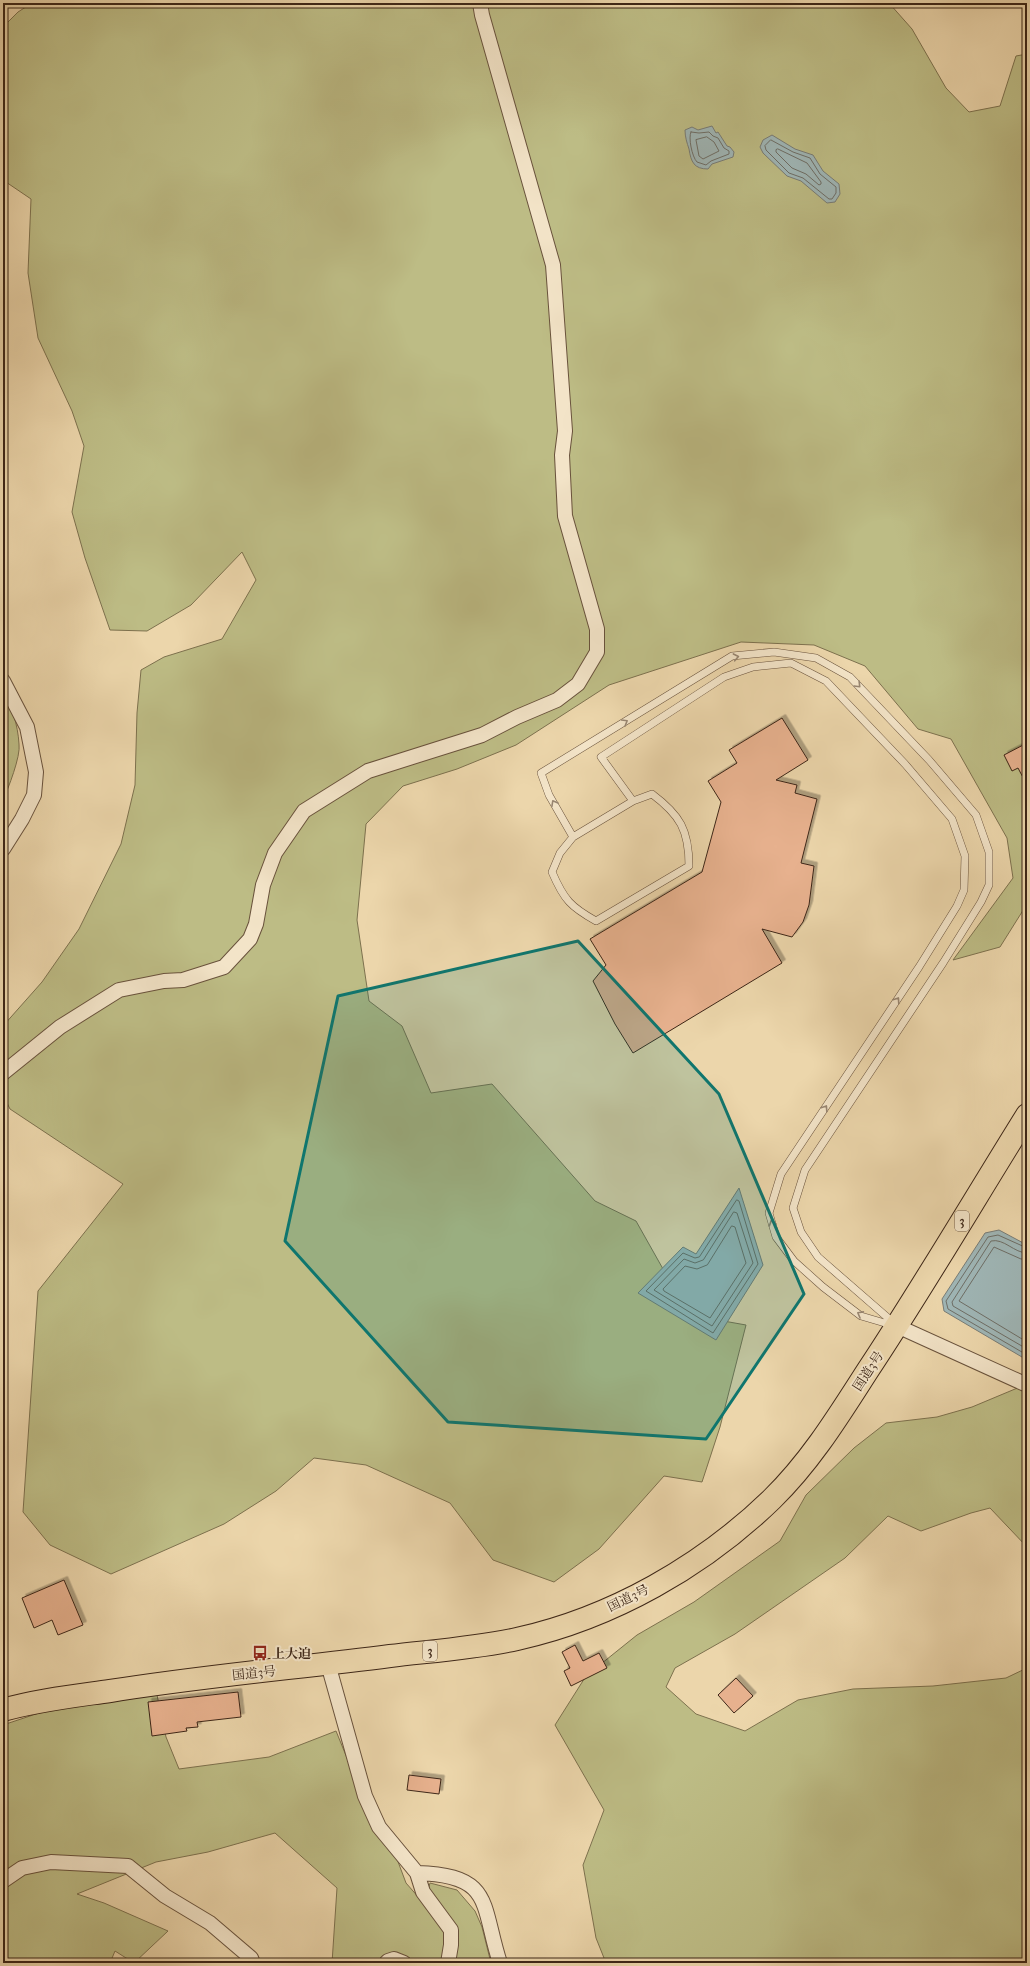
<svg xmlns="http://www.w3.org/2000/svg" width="1030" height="1966" viewBox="0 0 1030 1966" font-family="'IM FELL French Canon','Noto Serif JP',serif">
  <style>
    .green { fill: #bdbc85; stroke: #7d714e }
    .water { fill: #9fb6b6; stroke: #787c76 }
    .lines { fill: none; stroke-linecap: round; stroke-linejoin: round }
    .shore { stroke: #6e6e66; stroke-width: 1 }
    .building { fill: #e7b18e; stroke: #3d2617; filter: url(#shadow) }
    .service-casing { stroke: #69523c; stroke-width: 8 }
    .minor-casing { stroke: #69523c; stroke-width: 16 }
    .trunk-casing { stroke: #3d2617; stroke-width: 24 }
    .service { stroke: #f3e4c8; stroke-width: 7 }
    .minor { stroke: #f3e4c8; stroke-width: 14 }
    .trunk { stroke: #ecd6ab; stroke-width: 22 }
    .oneway { stroke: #988570 }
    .marked { fill: #0f766e; fill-opacity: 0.2; stroke: #0f766e; stroke-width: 3; stroke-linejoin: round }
    .labels { text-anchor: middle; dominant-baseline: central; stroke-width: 4; stroke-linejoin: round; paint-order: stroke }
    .shield { fill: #f3e4c8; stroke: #745f4c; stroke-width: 1 }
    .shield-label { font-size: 12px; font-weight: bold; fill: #3d2617 }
    .street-label { font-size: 13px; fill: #3d2617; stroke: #f3e4c8 }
    .poi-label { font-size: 13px; font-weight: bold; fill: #3d2617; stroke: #f3e4c8; text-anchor: start }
  </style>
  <defs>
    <filter id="shadow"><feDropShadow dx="3.5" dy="-3.5" stdDeviation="0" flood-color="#0004"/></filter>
  </defs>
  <rect width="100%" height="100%" fill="#ecd6ab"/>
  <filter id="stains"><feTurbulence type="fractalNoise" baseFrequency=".005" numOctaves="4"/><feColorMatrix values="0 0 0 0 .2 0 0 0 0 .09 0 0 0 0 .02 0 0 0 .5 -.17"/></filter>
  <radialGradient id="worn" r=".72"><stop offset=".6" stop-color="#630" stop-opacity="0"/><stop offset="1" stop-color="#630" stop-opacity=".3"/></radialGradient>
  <path class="green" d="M32 3H889L912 29 946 88 969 112 1000 106 1016 56 1027 54V904L1000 947 953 960 1013 878 1007 838 951 739 918 729 865 666 814 645 741 642 609 685 516 745 457 769 403 786 366 824 357 920 369 1001 402 1026 431 1093 492 1084 595 1201 636 1221 667 1276 701 1317 746 1325 720 1427 702 1482 664 1476 599 1549 554 1582 493 1560 450 1503 366 1465 314 1458 276 1491 224 1524 111 1574 50 1545 23 1512 38 1291 123 1184 10 1109 3 1095V1026L42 982 79 929 121 844 135 785 137 713 141 670 164 657 222 639 256 580 242 552 191 605 147 631 110 630 85 558 72 512 84 446 72 411 38 338 28 273 31 199 3 180V27L18 12Z
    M3 687C11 704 18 725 19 744 21 756 8 789 3 800Z
    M1027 1384V1547L990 1508 971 1513 921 1531 888 1516 845 1558 735 1634 675 1668 666 1687 696 1714 745 1731 798 1700 853 1689 933 1686 1006 1678 1027 1668V1963H606L596 1938 583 1865 604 1810 555 1725 586 1676 637 1635 694 1602 780 1541 806 1495 854 1448 886 1423 937 1417 972 1407Z
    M157 1695 166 1737 179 1769 269 1757 336 1731 367 1807 397 1859 406 1883 434 1915 444 1930 445 1963H416L404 1956 391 1953 379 1959 377 1963H332L337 1888 275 1833 208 1852 156 1862 77 1894 104 1903 168 1931 134 1963 115 1951 110 1963H3V1725L60 1706Z
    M430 1883 457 1890 475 1911 482 1927 491 1963H454L457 1946 428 1890Z"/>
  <path class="water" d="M712 126 716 133 718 132 727 146 730 147 734 152 733 157 712 164 708 169C694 169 691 162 689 149 687 143 685 137 685 130L692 127 698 130Z
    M772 135 795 149 813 155 823 171 839 184 840 194 835 202 827 203 801 181 787 176 763 153 760 147 763 140Z
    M739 1188 763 1265 716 1340 638 1293 683 1247 696 1254Z
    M999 1230 1027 1245V1360L944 1311 942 1299 985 1233Z"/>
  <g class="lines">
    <path class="shore" d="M691 132 699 133 709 132 713 136 718 138 724 148 729 151V154L711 161 706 165 697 162C692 157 688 137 691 132Z
      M707 137 714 142 719 151 703 159 699 156 696 140Z
      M771 140 793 152 810 158 820 174 836 187V193L832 199H829L803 178 789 173 766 150 765 146Z
      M778 149 807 163 821 182V184L819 185 806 174 792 168 776 152V150Z
      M737 1200 739 1201 758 1264 713 1333 646 1291 683 1253 695 1258 699 1257Z
      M734 1212 737 1213 753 1263 712 1326 654 1290 684 1259 695 1263 703 1260Z
      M732 1226 735 1227 746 1263 710 1318 664 1291 663 1289 685 1266 697 1269 707 1265Z
      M1027 1248 998 1235 988 1237 946 1301 948 1309 1027 1355
      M1027 1253C1014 1253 1004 1238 991 1241L952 1302 953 1306 1027 1349
      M1027 1259H1021L994 1247 959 1301 1027 1342"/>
  </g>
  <path class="building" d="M782 718 808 760 776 780 797 785 795 793 817 799 801 863 814 866 809 905 803 922 792 937 762 929 782 963 633 1053 615 1024 593 981 606 965 590 939 702 872 721 802 708 781 737 763 729 750Z
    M1027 743V785L1018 768 1012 771 1004 755Z
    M64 1580 83 1625 58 1635 52 1620 34 1628 22 1598Z
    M575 1645 583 1661 599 1653 607 1668 571 1686 564 1671 570 1668 562 1652Z
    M736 1678 753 1696 734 1713 718 1695Z
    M238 1692 241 1717 197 1722 198 1727 186 1728 187 1731 152 1736 148 1702Z
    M409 1775 441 1779 439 1794 407 1790Z"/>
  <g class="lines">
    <defs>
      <path id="service" d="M652 794C680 815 689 830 689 866L596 921C571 907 564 900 552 872L560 853 573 837 633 801Z
        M633 801 601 757 724 677 753 667 791 663 826 681 905 764 952 819 965 856 964 890 957 906 919 967 781 1174 769 1213 776 1237 794 1261 823 1287 861 1316 895 1326
        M573 837 549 795 541 773 732 656 774 652 816 658 850 677 929 760 976 815 989 852V885L981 902 943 963 805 1170 793 1208 801 1232 818 1257 895 1324"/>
      <path id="minor" d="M3 681 27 727 36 772 34 795 22 819 3 849
        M3 1073 60 1027 119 990 164 981 183 980 224 967 250 939 256 924 263 885 275 853 304 811 368 771 482 735 517 717 557 700 578 684 597 652V629L565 516 562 455 565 431 553 265 482 15 480 3
        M897 1326 1027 1385
        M328 1664 365 1796 379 1827 417 1873 423 1892 451 1930V1945L448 1963
        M417 1873C494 1875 481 1905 500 1963
        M3 1881 22 1868 51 1862 128 1866 165 1896 210 1923 251 1958 253 1963
        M386 1963 388 1961 394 1959 404 1963"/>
      <path id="trunk" d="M3 1710C38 1700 75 1696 110 1691 203 1676 297 1668 390 1656 432 1651 476 1648 517 1639 612 1618 703 1566 772 1499 811 1461 839 1415 868 1370 923 1287 974 1200 1027 1115"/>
    </defs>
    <use href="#service" class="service-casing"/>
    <use href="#minor" class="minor-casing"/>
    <use href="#trunk" class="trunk-casing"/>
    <use href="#service" class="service"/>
    <use href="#minor" class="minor"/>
    <use href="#trunk" class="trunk"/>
  </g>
  <defs><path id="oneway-chevron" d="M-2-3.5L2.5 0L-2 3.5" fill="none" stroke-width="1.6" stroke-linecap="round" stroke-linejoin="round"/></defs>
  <g class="oneway">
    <use href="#oneway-chevron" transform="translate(736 657) rotate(-11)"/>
    <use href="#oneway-chevron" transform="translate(858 685) rotate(46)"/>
    <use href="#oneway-chevron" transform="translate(625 722) rotate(-31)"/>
    <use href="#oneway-chevron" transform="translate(554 803) rotate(-119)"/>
    <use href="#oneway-chevron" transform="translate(897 1000) rotate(-56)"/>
    <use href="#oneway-chevron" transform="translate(825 1108) rotate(-57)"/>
    <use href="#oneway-chevron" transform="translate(772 1223) rotate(-108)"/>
    <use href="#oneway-chevron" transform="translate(860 1314) rotate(-151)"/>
  </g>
  <path class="marked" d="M578 941 719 1094 804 1294 706 1439 448 1422 285 1241 338 996Z"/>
  <defs>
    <symbol id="bus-bare" viewBox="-9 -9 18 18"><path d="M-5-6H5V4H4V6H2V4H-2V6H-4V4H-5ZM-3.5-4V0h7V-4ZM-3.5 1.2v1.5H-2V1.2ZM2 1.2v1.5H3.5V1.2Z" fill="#8f2418" stroke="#f3e4c8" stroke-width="2.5" paint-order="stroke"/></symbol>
  </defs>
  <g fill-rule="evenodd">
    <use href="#bus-bare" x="249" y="1642" width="22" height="22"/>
  </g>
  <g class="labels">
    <g class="shield">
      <rect x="955" y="1211" width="14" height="20" rx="3"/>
      <rect x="423" y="1641" width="14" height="20" rx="3"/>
    </g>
    <g class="shield-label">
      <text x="962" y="1221">3</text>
      <text x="430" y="1651">3</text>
    </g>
    <g class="street-label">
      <text transform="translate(868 1371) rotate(-57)">国道3号</text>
      <text transform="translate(628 1598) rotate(-26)">国道3号</text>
      <text transform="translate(254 1673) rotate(-6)">国道3号</text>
    </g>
    <g class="poi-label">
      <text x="272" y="1653">上大迫</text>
    </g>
  </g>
  <rect width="1030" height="1966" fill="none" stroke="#ecd6ab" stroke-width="16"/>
  <rect x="4" y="4" width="1022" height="1958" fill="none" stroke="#3d2617" stroke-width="2"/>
  <rect x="8" y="8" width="1014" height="1950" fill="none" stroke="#3d2617"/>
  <rect width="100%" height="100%" filter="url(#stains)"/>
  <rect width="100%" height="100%" fill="url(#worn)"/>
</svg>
